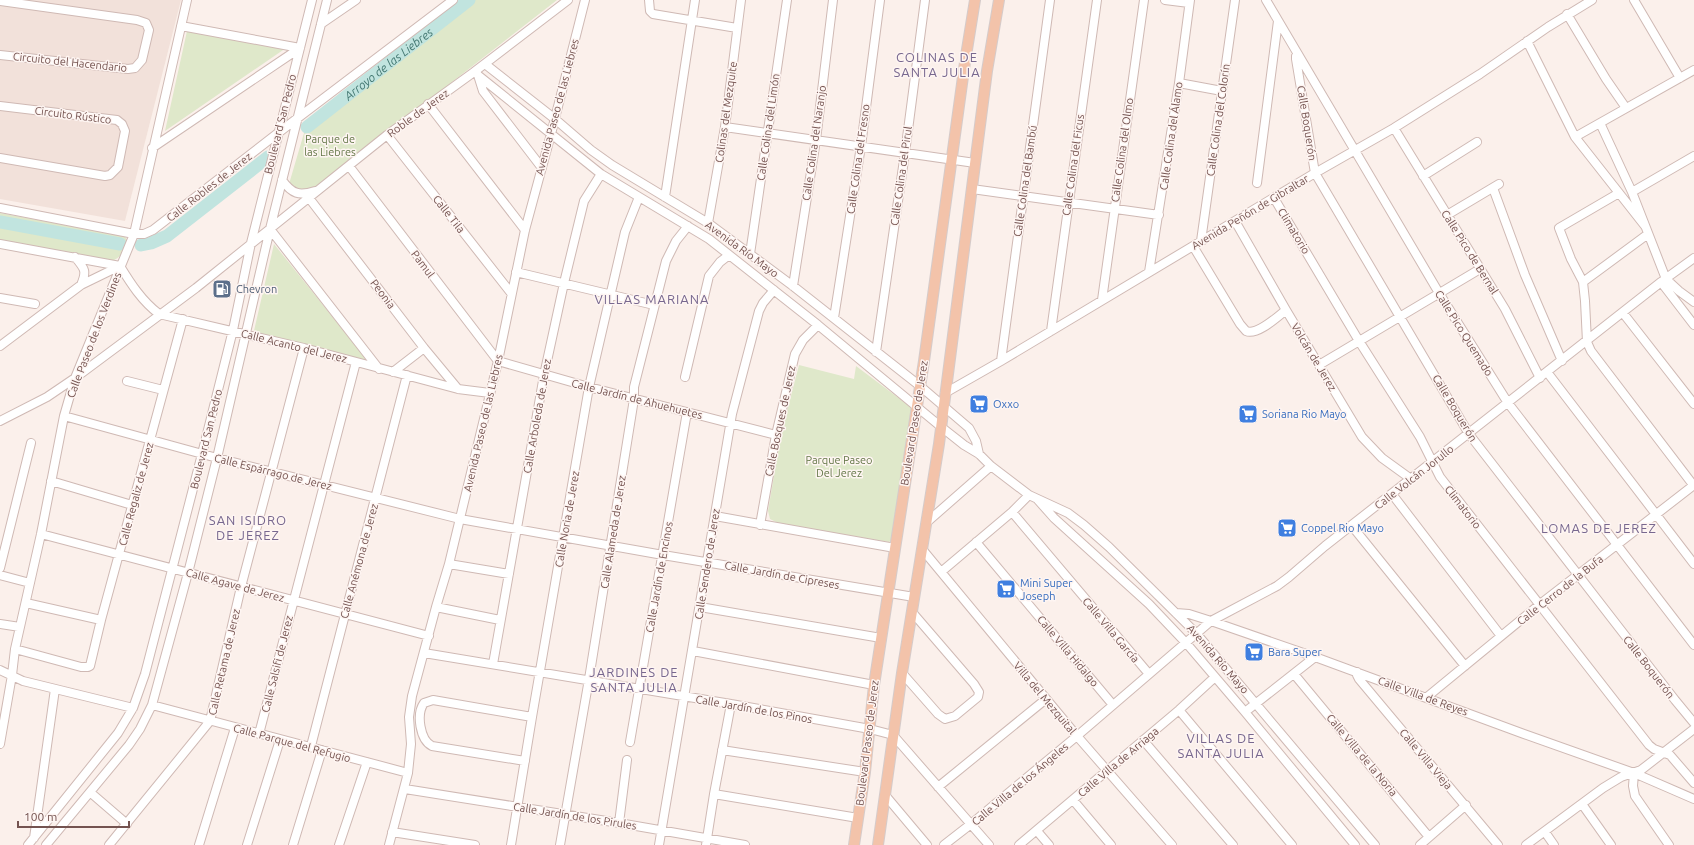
<svg xmlns="http://www.w3.org/2000/svg" width="1694" height="845" viewBox="0 0 1694 845" font-family="Ubuntu,sans-serif">
  <style>
    .residential { fill: #f2e1da }
    .green { fill: #dfe8ca }
    .lines { fill: none; stroke-linecap: round; stroke-linejoin: round }
    .river { stroke: #c1e4df; stroke-width: 13 }
    .minor-casing { stroke: #cfb9b4; stroke-width: 10 }
    .major-casing { stroke: #d5cbca; stroke-width: 12 }
    .minor { stroke: #fff; stroke-width: 8 }
    .major { stroke: #f3c3aa; stroke-width: 10 }
    .labels { text-anchor: middle; dominant-baseline: central; stroke-width: 3; stroke-linejoin: round; paint-order: stroke }
    .street-label { font-size: 11px; fill: #745350; stroke: #fef5f2 }
    .park-label { font-size: 11px; fill: #657849; stroke: #fef5f2 }
    .service-label { font-size: 11px; fill: #4e5e75; stroke: #fef5f2; text-anchor: start }
    .shop-label { font-size: 11px; fill: #366cbe; stroke: #fef5f2; text-anchor: start }
    .water-label { font-size: 12px; font-style: italic; fill: #447872; stroke: #fef5f2 }
    .quarter-label { font-size: 13px; letter-spacing: 1px; fill: #78688f; stroke: #fef5f2 }
  </style>
  <rect width="100%" height="100%" fill="#fbf0eb"/>
  <path class="residential" d="M0 0H181L125 221 0 199Z"/>
  <path class="green" d="M474 0H557L319 186C306 192 302 194 289 184L304 133Z
    M187 31 286 48 165 131Z
    M0 213 81 228 124 235 127 240C124 250 122 258 111 261L0 241Z
    M274 244 372 366 253 335Z
    M799 365 854 379 856 366 912 408 892 540 889 542 780 524 770 519 768 511 781 434Z"/>
  <g class="lines">
    <g class="river">
      <path id="s1" d="M307 127 469 0"/>
      <path d="M0 222 120 244"/>
      <path d="M141 245 151 243 167 236 268 157"/>
    </g>
    <defs>
      <path id="minor" d="M649 0 650 11 653 14 737 28
        M1165 0 1189 3
        M1266 0 1439 293 1508 403 1694 645
        M1634 0 1680 78
        M0 1 137 20 146 23 149 30 142 60 135 68 128 69 0 55
        M1567 14 1606 79 1626 108
        M321 24 356 0
        M181 26 300 48
        M1527 41 1575 137 1645 226
        M1298 54 1296 56V59L1315 173 1469 434 1675 700 1694 723
        M485 64 555 119 591 150 612 165 708 223 793 286 920 386 969 428 976 441 979 454
        M474 72 601 174 709 239 818 325 940 426 964 445 979 454 991 466 1029 495 1068 513 1084 525 1109 547 1196 633 1375 845
        M478 75 483 91 542 168
        M1179 83 1222 91
        M428 104 525 230
        M0 106 117 120 122 124 125 131 118 167 110 175 105 176 0 158
        M1600 123 1632 192 1666 279 1679 291 1694 302
        M725 127 975 163
        M1394 128 1505 309 1540 378
        M387 135 511 293
        M1575 137 1694 70
        M152 148 300 48
        M349 166 498 361 589 387 776 435
        M1423 176 1477 142
        M282 180C292 194 299 196 315 191
        M1257 183 1278 21
        M1493 188 1525 275 1562 361
        M972 189 1159 215
        M1632 192 1694 156
        M1619 193 1559 228 1571 259 1583 282 1585 301 1587 342 1591 351 1694 486
        M665 197 695 0
        M309 198 424 348 458 389
        M1274 198 1359 341 1420 437 1440 477 1649 745 1654 749 1670 755 1694 783
        M0 208 134 234H144L153 230 278 133 453 0
        M1447 215 1499 184
        M1235 221 1286 310 1362 437 1382 458 1411 479
        M708 223 725 127 741 0
        M270 229 379 369
        M1201 241 1235 0
        M0 244 120 266
        M1193 246 1240 324 1246 331C1257 336 1277 317 1286 310
        M750 254 787 0
        M75 257C85 269 87 271 81 285
        M120 266C131 284 142 301 159 314L304 348 458 389 490 393
        M516 272 654 305
        M1149 272 1179 83 1190 0
        M1583 282 1648 234
        M1661 282 1694 325
        M793 286 816 140 833 0
        M0 298 35 304
        M1102 300 1144 0
        M1623 313 1694 404
        M834 318 861 146 880 0
        M1051 331 1097 0
        M0 346 81 285 120 266
        M876 352 905 153 925 0
        M1001 361 1050 0
        M1319 365 1480 269
        M393 372 424 348
        M1547 372 1694 564
        M685 377 709 276 720 262 729 255
        M127 381 163 390
        M945 393 1001 361 1315 173 1394 128 1480 74 1548 27 1592 0
        M64 416 217 458 460 519 663 555 914 597
        M0 421 47 397 75 378 196 288 387 135 474 72 568 0
        M51 481 132 505
        M1392 494 1501 636
        M1038 500 1054 518 1149 604 1187 644 1245 712 1355 845
        M1012 512 1149 674
        M715 516 895 548
        M926 523 991 466
        M760 525 776 435 795 354 803 340 818 325
        M1352 526 1465 666
        M41 534 429 636
        M976 542 1113 705
        M922 549 1077 736 1172 845
        M449 564 509 574
        M0 568 31 443
        M941 572 1012 512 1029 495
        M0 575 30 583
        M26 603 101 620
        M436 607 500 620
        M700 607 881 638
        M1176 613 1189 614 1211 621 1315 657 1524 734 1634 773 1694 799
        M0 624 20 627
        M15 649 81 667H88L90 666 101 620 183 319
        M693 651 874 685
        M424 653 731 704 870 729 893 735 989 845
        M493 664 544 375 564 283 584 201 601 174
        M0 670 23 681 133 708
        M1357 672V675L1359 679 1498 845
        M902 673 938 714 945 719 955 716 978 697 979 692 974 684 912 612
        M1294 674 1429 837
        M1427 697 1539 605 1694 485
        M152 705 408 773
        M1179 710 1292 845
        M1245 712 1315 657
        M259 734 356 362
        M1143 740 1233 845
        M630 742 687 412
        M0 744 12 675 15 649 41 534 64 416 75 378 134 234 187 0
        M311 746 407 375
        M722 750 865 772
        M525 761 432 746C420 740 416 714 424 703L433 700 532 717
        M1634 773 1633 786 1635 796 1669 845
        M938 787 1046 699
        M405 789 619 823 745 845
        M91 793 127 824
        M714 794 858 818
        M885 795 927 845
        M1073 800 1111 845
        M1582 804 1611 845
        M619 823 627 760
        M1037 831 1049 845
        M392 832 475 845
        M1545 832 1554 845
        M34 838 55 689
        M28 845 118 733 133 708 145 674 202 454 233 330 251 243 312 0
        M46 845 129 745 140 729 152 705 188 573 217 458 270 229 327 0
        M109 845 210 721 241 587 304 348
        M199 845 235 728
        M247 845 280 740
        M293 845 322 750
        M339 845 367 762
        M389 845 408 773 411 744 409 717 412 696 436 607 449 564 498 361 525 230 551 134 585 0
        M511 845 532 717 589 387 625 232 639 197
        M560 845 589 679 634 399V387L666 261 676 241 688 226
        M659 845 732 414 759 311 763 303 774 290
        M706 845 714 794 731 704
        M944 845 971 824 1077 736 1211 621 1277 586 1289 577 1325 546 1661 282 1694 258
        M1019 845 1179 710 1215 677
        M1420 845 1466 805
        M1526 845 1603 788 1621 777 1641 770 1694 729"/>
      <path id="major" d="M854 845 865 772 874 685 924 361 965 62 975 0
        M878 845 902 673 939 444 987 71 999 0"/>
    </defs>
    <use href="#minor" class="minor-casing"/>
    <use href="#major" class="major-casing"/>
    <use href="#minor" class="minor"/>
    <use href="#major" class="major"/>
  </g>
  <defs>
    <symbol id="fuel-square" viewBox="-11 -11 22 22"><rect x="-9" y="-9" width="18" height="18" rx="4" fill="#5c6f8a" stroke="#fef5f2"/><path d="M-5.5-6h7V0h2V4h1.3V-2.5L3-4.5l.8-.8L6-3V5H2.5V1h-1V6h-7ZM-4.2-4.7v3.2H.2V-4.7Z" fill="#fff"/></symbol>
    <symbol id="supermarket-square" viewBox="-11 -11 22 22"><rect x="-9" y="-9" width="18" height="18" rx="4" fill="#3f7fe0" stroke="#fef5f2"/><path d="M-6-5.5h2.5l.6 2H6L4.5 2H-2.5L-4.4-4H-6ZM-1.5 3.2a1.3 1.3 0 1 0 .1 0ZM3 3.2a1.3 1.3 0 1 0 .1 0Z" fill="#fff"/></symbol>
  </defs>
  <g fill-rule="evenodd">
    <use href="#fuel-square" x="211" y="278" width="22" height="22"/>
    <use href="#supermarket-square" x="968" y="393" width="22" height="22"/>
    <use href="#supermarket-square" x="1237" y="403" width="22" height="22"/>
    <use href="#supermarket-square" x="1276" y="517" width="22" height="22"/>
    <use href="#supermarket-square" x="995" y="578" width="22" height="22"/>
    <use href="#supermarket-square" x="1243" y="641" width="22" height="22"/>
  </g>
  <g class="labels">
    <g class="street-label">
      <text transform="translate(70 62) rotate(6)">Circuito del Hacendario</text>
      <text transform="translate(557 107) rotate(-75)">Avenida Paseo de las Liebres</text>
      <text transform="translate(726 112) rotate(-82)">Colinas del Mezquite</text>
      <text transform="translate(418 113) rotate(-36)">Roble de Jerez</text>
      <text transform="translate(73 115) rotate(7)">Circuito Rústico</text>
      <text transform="translate(1218 120) rotate(-82)">Calle Colina del Colorín</text>
      <text transform="translate(1307 123) rotate(81)">Calle Boquerón</text>
      <text transform="translate(280 124) rotate(-76)">Boulevard San Pedro</text>
      <text transform="translate(768 127) rotate(-82)">Calle Colina del Limón</text>
      <text transform="translate(1171 136) rotate(-82)">Calle Colina del Álamo</text>
      <text transform="translate(814 143) rotate(-82)">Calle Colina del Naranjo</text>
      <text transform="translate(1122 150) rotate(-82)">Calle Colina del Olmo</text>
      <text transform="translate(858 159) rotate(-82)">Calle Colina del Fresno</text>
      <text transform="translate(1073 165) rotate(-82)">Calle Colina del Ficus</text>
      <text transform="translate(901 176) rotate(-82)">Calle Colina del Pirul</text>
      <text transform="translate(1025 181) rotate(-82)">Calle Colina del Bambú</text>
      <text transform="translate(209 187) rotate(-38)">Calle Robles de Jerez</text>
      <text transform="translate(1250 212) rotate(-31)">Avenida Peñón de Gibraltar</text>
      <text transform="translate(449 214) rotate(52)">Calle Tila</text>
      <text transform="translate(1294 231) rotate(59)">Climatorio</text>
      <text transform="translate(742 249) rotate(36)">Avenida Río Mayo</text>
      <text transform="translate(1470 252) rotate(58)">Calle Pico de Bernal</text>
      <text transform="translate(423 264) rotate(53)">Pamul</text>
      <text transform="translate(383 294) rotate(53)">Peonia</text>
      <text transform="translate(1464 333) rotate(58)">Calle Pico Quemado</text>
      <text transform="translate(94 335) rotate(-69)">Calle Paseo de los Verdines</text>
      <text transform="translate(294 346) rotate(14)">Calle Acanto del Jerez</text>
      <text transform="translate(1314 357) rotate(59)">Volcán de Jerez</text>
      <text transform="translate(637 399) rotate(14)">Calle Jardín de Ahuehuetes</text>
      <text transform="translate(1455 408) rotate(59)">Calle Boquerón</text>
      <text transform="translate(537 416) rotate(-80)">Calle Arboleda de Jerez</text>
      <text transform="translate(780 421) rotate(-78)">Calle Bosques de Jerez</text>
      <text transform="translate(483 423) rotate(-77)">Avenida Paseo de las Liebres</text>
      <text transform="translate(914 423) rotate(-81)">Boulevard Paseo de Jerez</text>
      <text transform="translate(206 439) rotate(-76)">Boulevard San Pedro</text>
      <text transform="translate(273 472) rotate(14)">Calle Espárrago de Jerez</text>
      <text transform="translate(1414 477) rotate(-38)">Calle Volcán Jorullo</text>
      <text transform="translate(136 494) rotate(-75)">Calle Regaliz de Jerez</text>
      <text transform="translate(1463 507) rotate(52)">Climatorio</text>
      <text transform="translate(567 519) rotate(-80)">Calle Noria de Jerez</text>
      <text transform="translate(613 532) rotate(-81)">Calle Alameda de Jerez</text>
      <text transform="translate(359 561) rotate(-75)">Calle Anémona de Jerez</text>
      <text transform="translate(707 564) rotate(-81)">Calle Sendero de Jerez</text>
      <text transform="translate(782 575) rotate(10)">Calle Jardín de Cipreses</text>
      <text transform="translate(659 577) rotate(-80)">Calle Jardín de Encinos</text>
      <text transform="translate(235 585) rotate(15)">Calle Agave de Jerez</text>
      <text transform="translate(1560 590) rotate(-38)">Calle Cerro de la Bufa</text>
      <text transform="translate(1111 630) rotate(50)">Calle Villa García</text>
      <text transform="translate(1068 651) rotate(50)">Calle Villa Hidalgo</text>
      <text transform="translate(1218 659) rotate(49)">Avenida Río Mayo</text>
      <text transform="translate(224 662) rotate(-77)">Calle Retama de Jerez</text>
      <text transform="translate(277 664) rotate(-76)">Calle Salsifi de Jerez</text>
      <text transform="translate(1649 667) rotate(52)">Calle Boquerón</text>
      <text transform="translate(1423 696) rotate(20)">Calle Villa de Reyes</text>
      <text transform="translate(1045 698) rotate(50)">Villa del Mezquital</text>
      <text transform="translate(754 709) rotate(10)">Calle Jardín de los Pinos</text>
      <text transform="translate(292 743) rotate(15)">Calle Parque del Refugio</text>
      <text transform="translate(867 743) rotate(-83)">Boulevard Paseo de Jerez</text>
      <text transform="translate(1362 755) rotate(50)">Calle Villa de la Noria</text>
      <text transform="translate(1426 759) rotate(50)">Calle Villa Vieja</text>
      <text transform="translate(1118 762) rotate(-40)">Calle Villa de Arriaga</text>
      <text transform="translate(1020 784) rotate(-40)">Calle Villa de los Ángeles</text>
      <text transform="translate(575 816) rotate(9)">Calle Jardín de los Pirules</text>
    </g>
    <g class="park-label">
      <text x="330" y="139">Parque de<tspan x="330" dy="13">las Liebres</tspan></text>
      <text x="839" y="460">Parque Paseo<tspan x="839" dy="13">Del Jerez</tspan></text>
    </g>
    <g class="service-label">
      <text x="236" y="289">Chevron</text>
    </g>
    <g class="shop-label">
      <text x="993" y="404">Oxxo</text>
      <text x="1262" y="414">Soriana Rio Mayo</text>
      <text x="1301" y="528">Coppel Rio Mayo</text>
      <text x="1020" y="583">Mini Super<tspan x="1020" dy="13">Joseph</tspan></text>
      <text x="1268" y="652">Bara Super</text>
    </g>
    <g class="water-label">
      <text stroke="none"><textPath href="#s1" startOffset="103">Arroyo de las Liebres</textPath></text>
    </g>
    <g class="quarter-label">
      <text x="937" y="57">COLINAS DE<tspan x="937" dy="15">SANTA JULIA</tspan></text>
      <text x="652" y="299">VILLAS MARIANA</text>
      <text x="248" y="520">SAN ISIDRO<tspan x="248" dy="15">DE JEREZ</tspan></text>
      <text x="1599" y="528">LOMAS DE JEREZ</text>
      <text x="634" y="672">JARDINES DE<tspan x="634" dy="15">SANTA JULIA</tspan></text>
      <text x="1221" y="738">VILLAS DE<tspan x="1221" dy="15">SANTA JULIA</tspan></text>
    </g>
  </g>
  <path d="M18 821v6h111v-6" fill="none" stroke="#745350" stroke-width="2"/>
  <text x="24" y="821" font-size="12" fill="#745350" stroke="#fef5f2" stroke-width="3" paint-order="stroke">100 m</text>
</svg>
